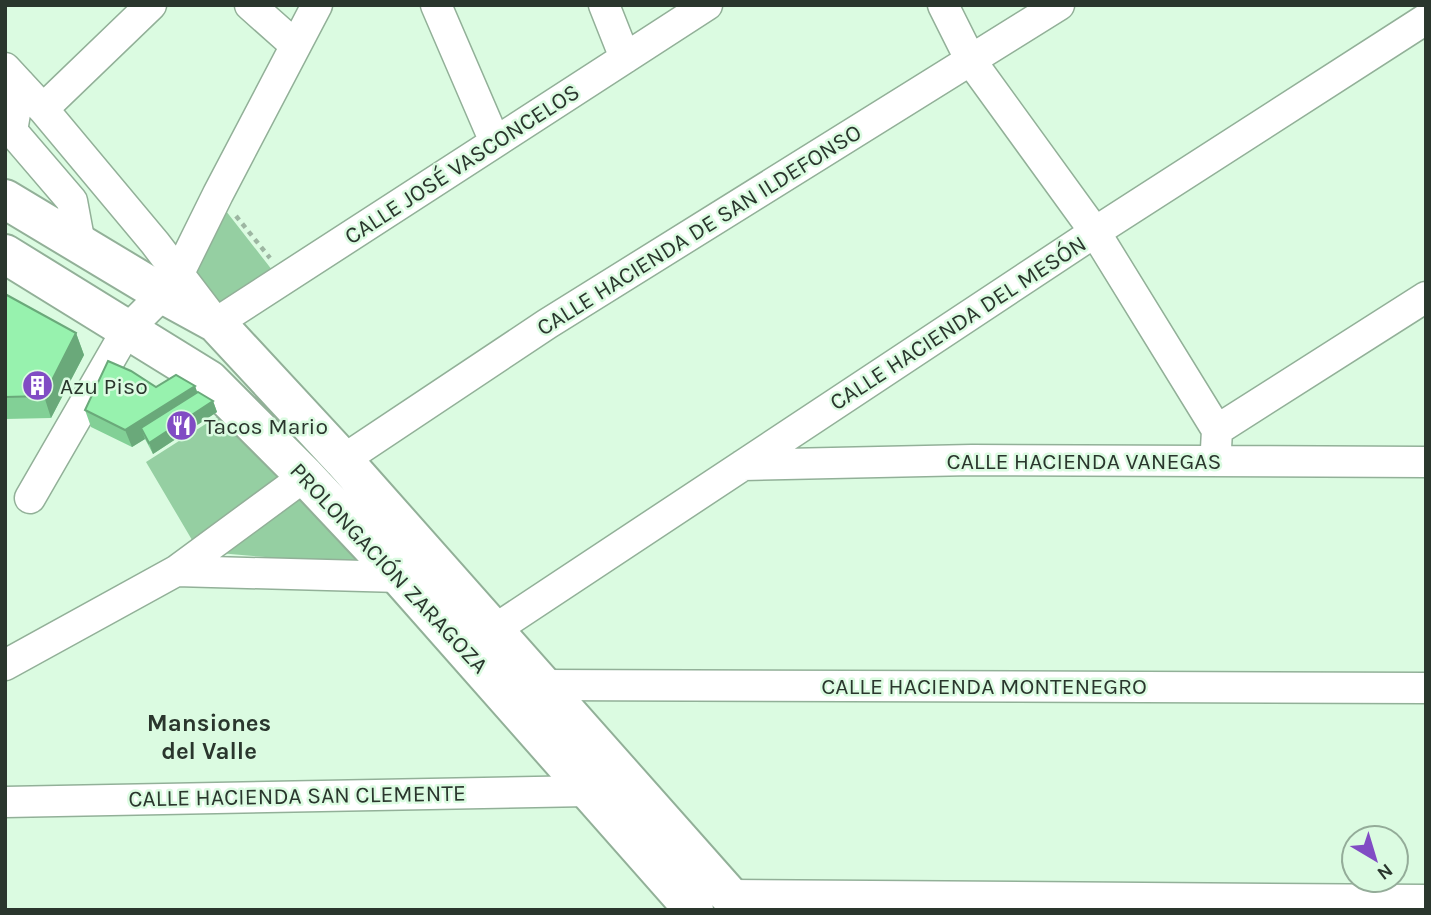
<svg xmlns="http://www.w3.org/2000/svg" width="1431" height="915" viewBox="0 0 1431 915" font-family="Karla,sans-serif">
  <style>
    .green { fill: #95cfa2 }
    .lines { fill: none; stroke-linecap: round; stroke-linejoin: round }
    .minor-casing { stroke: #92b098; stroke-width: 33 }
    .major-casing { stroke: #92b098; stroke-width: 42 }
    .path { stroke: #9db6a2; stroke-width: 4.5; stroke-dasharray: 5 5; stroke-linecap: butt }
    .minor { stroke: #fff; stroke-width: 30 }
    .major { stroke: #fff; stroke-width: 38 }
    .wall { fill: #82d096 }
    .shaded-wall { fill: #6aa97a }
    .building { fill: #97f2ae; stroke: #6aa97a; stroke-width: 2 }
    .labels { text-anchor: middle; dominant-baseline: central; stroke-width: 5; stroke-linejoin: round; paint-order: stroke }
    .street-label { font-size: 23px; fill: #2a362d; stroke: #dbfbe1 }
    .poi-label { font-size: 23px; fill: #2a362d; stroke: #dbfbe1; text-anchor: start }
    .neighbourhood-label { font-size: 24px; font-weight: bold; fill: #2a362d; stroke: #dbfbe1 }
  </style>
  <rect width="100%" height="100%" fill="#dbfbe1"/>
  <path class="green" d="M219 202 276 275 219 313 187 274Z
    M226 411 289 474 195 545 146 462Z
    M304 487 379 567 219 553Z"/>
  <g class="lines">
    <defs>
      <path id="minor" d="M250 5 295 45
        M436 5 495 142
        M604 5 625 58
        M943 5 971 61 1095 232 1217 430
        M5 68 43 109 155 243 216 323 707 5
        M20 84 12 131 72 201 80 244
        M43 109 151 5
        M1216 449 1217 430 1426 297
        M343 460 547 324 1059 5
        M743 465 972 460 1426 462
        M30 498 127 330 163 294 179 273 218 194 317 5
        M176 571 400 577
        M494 630 1095 232 1426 19
        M5 665 176 571 305 476
        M543 685 1426 688
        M5 802 589 791
        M729 895 1426 900"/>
      <path id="major" d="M5 199 163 294 216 323 343 460 742 910
        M5 254 209 380 305 476 400 577 694 910"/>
    </defs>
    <use href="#minor" class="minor-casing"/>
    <use href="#major" class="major-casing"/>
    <path class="path" d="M236 216 270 258"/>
    <use href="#minor" class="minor"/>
    <use href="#major" class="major"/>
  </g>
  <path class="wall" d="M5 294 76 333 84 355 51 418 5 419Z
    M195 386 197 392 213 401 217 412 153 454 145 439 132 447 91 427 85 410 156 387Z"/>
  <path class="shaded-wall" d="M76 333 84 355 51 418 44 396Z
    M195 386 201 403 141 428 145 439 132 447 125 430Z
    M213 401 217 412 153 454 149 443Z"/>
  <path class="building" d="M5 294 76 333 44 396 5 397Z
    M108 361 131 371 156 387 176 375 195 386 125 430 85 410Z
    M198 392 213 401 149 443 141 428Z"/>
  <defs>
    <symbol id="building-disc" viewBox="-11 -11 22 22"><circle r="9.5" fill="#814cc4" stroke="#dbfbe1"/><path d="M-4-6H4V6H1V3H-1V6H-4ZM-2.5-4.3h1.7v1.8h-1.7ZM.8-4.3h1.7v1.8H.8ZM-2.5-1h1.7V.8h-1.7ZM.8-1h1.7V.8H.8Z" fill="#fff"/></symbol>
    <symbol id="restaurant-disc" viewBox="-11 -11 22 22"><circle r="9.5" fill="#814cc4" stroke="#dbfbe1"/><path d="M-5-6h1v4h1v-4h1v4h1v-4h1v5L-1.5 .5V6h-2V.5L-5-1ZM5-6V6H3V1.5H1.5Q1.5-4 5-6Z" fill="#fff"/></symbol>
  </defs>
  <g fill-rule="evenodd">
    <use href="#building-disc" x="20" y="368" width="35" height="35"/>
    <use href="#restaurant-disc" x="164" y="408" width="35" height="35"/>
  </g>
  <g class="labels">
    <g class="street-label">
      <text transform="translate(462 164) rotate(-33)">CALLE JOSÉ VASCONCELOS</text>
      <text transform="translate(699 230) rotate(-32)">CALLE HACIENDA DE SAN ILDEFONSO</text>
      <text transform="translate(958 323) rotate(-33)">CALLE HACIENDA DEL MESÓN</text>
      <text x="1084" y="461">CALLE HACIENDA VANEGAS</text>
      <text transform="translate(389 568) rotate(47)">PROLONGACIÓN ZARAGOZA</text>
      <text x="984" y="686">CALLE HACIENDA MONTENEGRO</text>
      <text transform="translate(297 796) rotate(-1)">CALLE HACIENDA SAN CLEMENTE</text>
    </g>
    <g class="poi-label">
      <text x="60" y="386">Azu Piso</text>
      <text x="204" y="426">Tacos Mario</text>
    </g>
    <g class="neighbourhood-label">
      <text x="209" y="723">Mansiones<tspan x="209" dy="28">del Valle</tspan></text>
    </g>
  </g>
  <rect width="1431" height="915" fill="none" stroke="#2a362d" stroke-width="14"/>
  <g transform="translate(1375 859) rotate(142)"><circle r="33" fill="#dbfbe1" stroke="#94ac99" stroke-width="2"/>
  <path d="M0-5L12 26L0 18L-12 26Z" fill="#814cc4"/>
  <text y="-10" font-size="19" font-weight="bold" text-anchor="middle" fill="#2a362d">N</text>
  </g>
</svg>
